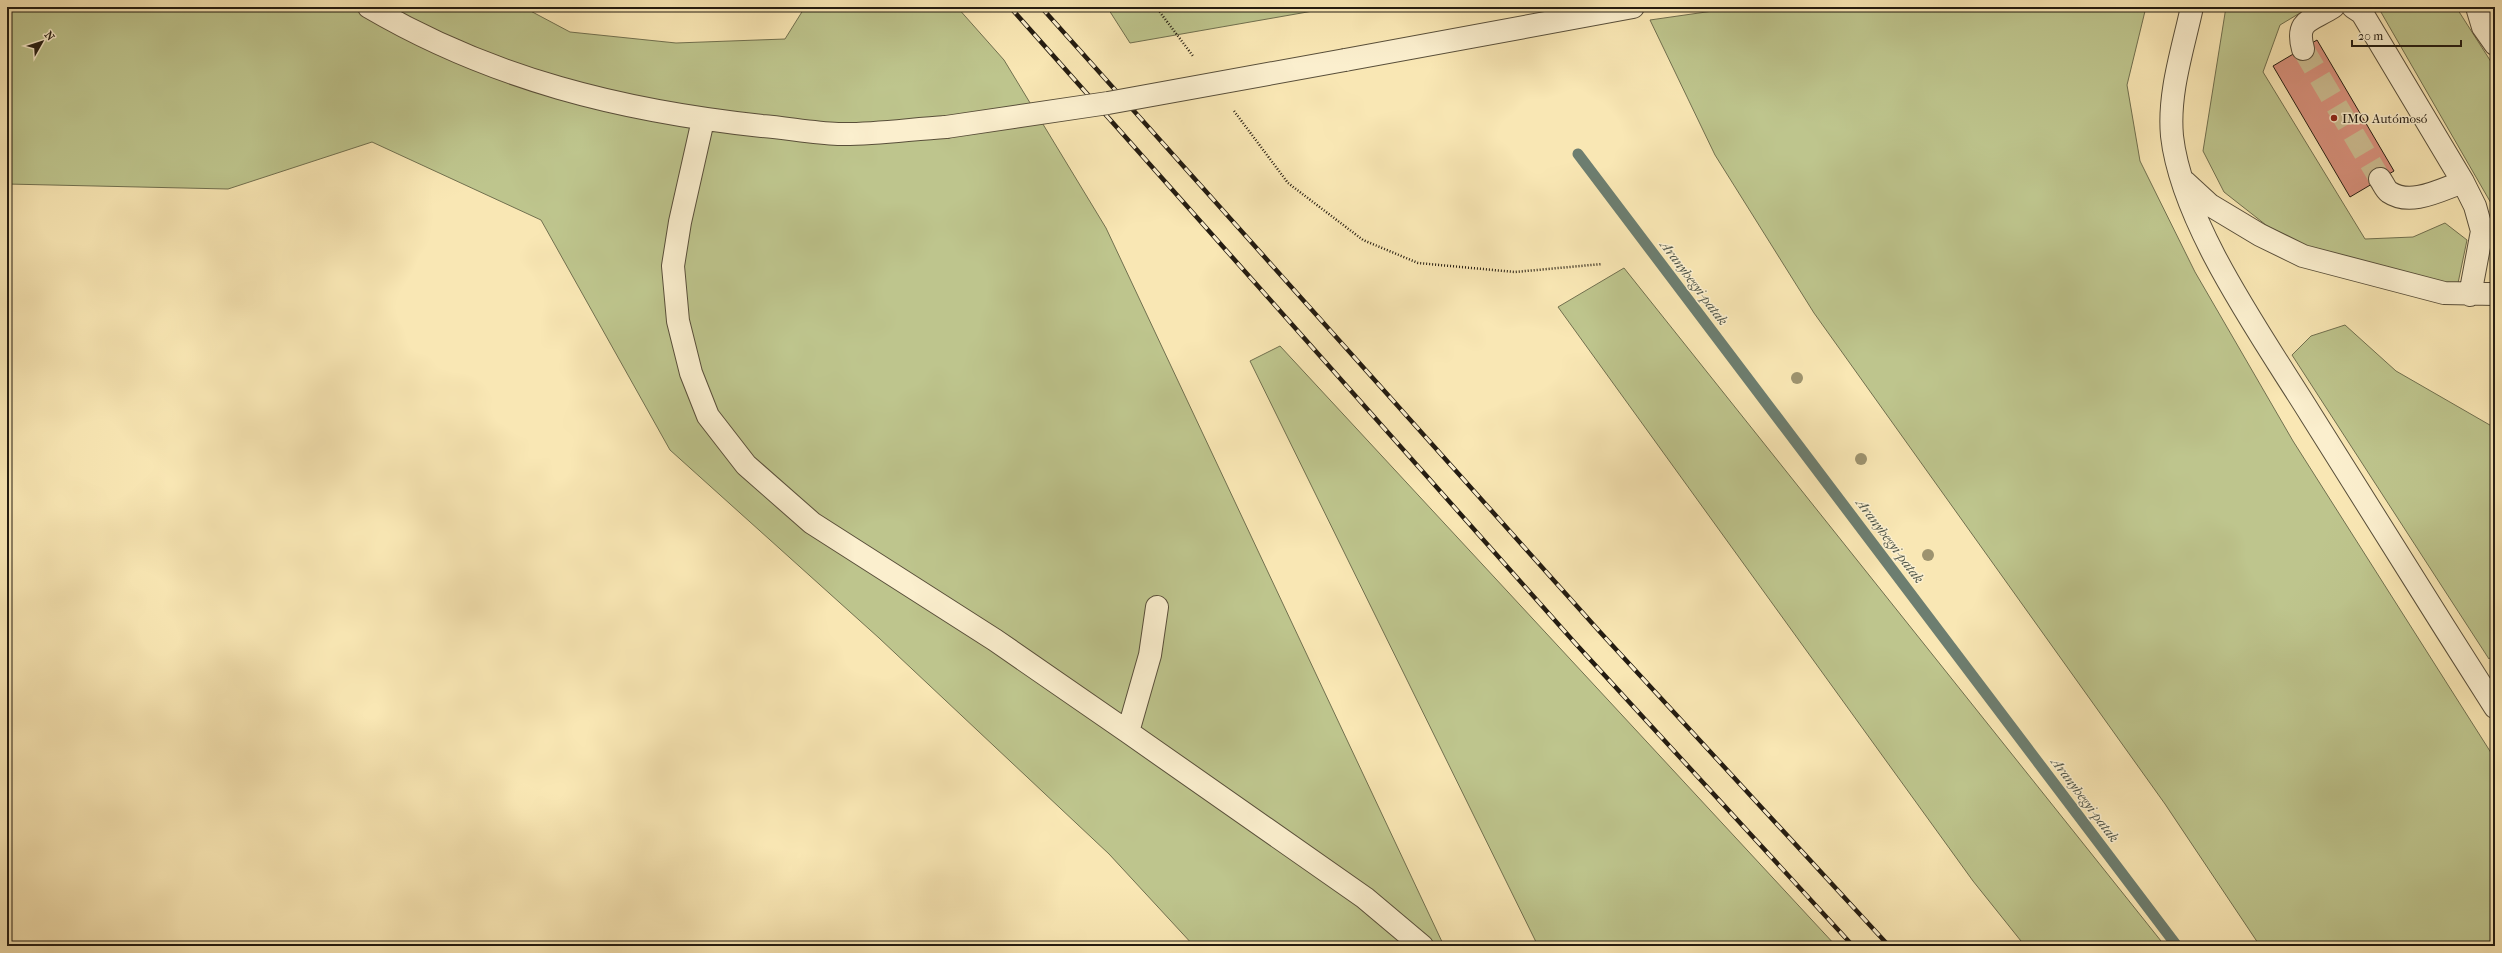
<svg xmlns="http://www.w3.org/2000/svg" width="2502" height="953" viewBox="0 0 2502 953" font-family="'IM FELL French Canon',serif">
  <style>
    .green { fill: #bec58d; stroke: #71704f }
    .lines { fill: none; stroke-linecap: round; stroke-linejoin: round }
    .stream { stroke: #6d7e70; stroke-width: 11 }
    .building { fill: #da927e; stroke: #241c11 }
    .minor-tunnel { stroke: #cebe93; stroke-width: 22; stroke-dasharray: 22 11; stroke-linecap: butt }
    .minor-casing { stroke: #594f3a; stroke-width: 24 }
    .path { stroke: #241c11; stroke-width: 2.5; stroke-dasharray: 1 2; stroke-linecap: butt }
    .minor { stroke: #fbefce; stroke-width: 22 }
    .rail-casing { stroke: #241c11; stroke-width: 4.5 }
    .rail { stroke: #fbefce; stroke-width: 3; stroke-dasharray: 9; stroke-linecap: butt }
    .minor-bridge-casing { stroke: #594f3a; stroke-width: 24; stroke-linecap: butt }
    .minor-bridge { stroke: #fbefce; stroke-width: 22 }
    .tree { fill: #9d936f }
    .poi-dot { fill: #8f2418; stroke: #fbefce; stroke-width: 1.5 }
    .labels { text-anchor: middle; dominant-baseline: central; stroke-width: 3; stroke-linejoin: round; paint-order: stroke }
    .poi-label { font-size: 13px; fill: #241c11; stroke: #fbefce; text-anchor: start }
    .water-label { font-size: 14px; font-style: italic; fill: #4f5549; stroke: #fbefce }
  </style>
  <rect width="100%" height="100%" fill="#f9e7b4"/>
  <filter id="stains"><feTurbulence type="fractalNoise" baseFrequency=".005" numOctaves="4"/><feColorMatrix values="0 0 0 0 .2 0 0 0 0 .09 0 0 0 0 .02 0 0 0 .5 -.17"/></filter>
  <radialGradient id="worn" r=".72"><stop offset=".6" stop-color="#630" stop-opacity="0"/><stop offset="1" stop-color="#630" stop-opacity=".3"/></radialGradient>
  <path class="green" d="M7 7H523L570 32 676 43 785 39 805 7H957L1004 60 1106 228 1444 946H1194L1109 854 879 638 670 450 541 220 372 142 228 189 7 184Z
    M1107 7H1336L1130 43Z
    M1741 7H2146L2127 85 2140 161 2195 272 2293 441 2495 759V946H2260L2165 804 1814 313 1715 155 1650 20Z
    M2226 7H2310L2280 25 2263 72 2365 239 2413 237 2445 223 2467 240 2457 288 2335 261 2266 225 2224 192 2203 151Z
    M2378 7H2456L2495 68V210Z
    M1624 268 2165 946H2025L1973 881 1558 307Z
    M2345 325 2396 371 2495 428V652L2489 659 2292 355 2311 336Z
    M1280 346 1836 946H1538L1250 361Z"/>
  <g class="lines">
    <path class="stream" d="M1578 154 2177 946"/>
  </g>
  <path class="building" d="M2317 40 2394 171 2350 197 2273 66Z"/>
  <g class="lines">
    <path class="minor-tunnel" d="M2303 49 2380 179"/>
    <defs>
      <path id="minor" d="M369 7C492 79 622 111 762 126 787 128 813 133 838 134 873 135 911 129 946 127
        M2192 7C2183 49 2168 93 2172 136 2182 225 2264 339 2311 415 2372 512 2433 610 2495 707
        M2353 7 2362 13 2463 182 2475 206 2482 231 2470 295
        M2477 7 2483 27 2495 44
        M2303 49C2295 20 2311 21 2333 7
        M1345 60 1633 7
        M703 120 680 222 673 266 678 321 691 373 708 416 746 465 812 523 995 640 1128 732 1365 898 1422 946
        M2380 179C2383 183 2385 189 2389 192 2411 207 2442 189 2463 182
        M2185 182 2210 205 2260 235 2303 256 2444 293 2495 294
        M1128 732 1150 655 1157 607"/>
    </defs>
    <use href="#minor" class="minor-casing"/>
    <path class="path" d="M1156 7 1193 56
      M1234 111 1288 183 1363 240 1418 263 1515 272 1602 264"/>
    <use href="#minor" class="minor"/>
    <defs>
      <path id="rail" d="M1010 7 1575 643 1853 946
        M1041 7 1600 632 1889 946"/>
    </defs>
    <use href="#rail" class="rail-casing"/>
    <use href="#rail" class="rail"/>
    <defs>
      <path id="minor-bridge" d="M946 127 1108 103 1345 60"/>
    </defs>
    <use href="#minor-bridge" class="minor-bridge-casing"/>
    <use href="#minor-bridge" class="minor-bridge"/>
  </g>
  <g class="tree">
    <circle cx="1797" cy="378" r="6"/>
    <circle cx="1861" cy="459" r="6"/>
    <circle cx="1928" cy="555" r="6"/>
  </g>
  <circle class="poi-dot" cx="2334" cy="118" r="4"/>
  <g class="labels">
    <g class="poi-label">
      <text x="2342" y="118">IMO Autómosó</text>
    </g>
    <g class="water-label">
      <text transform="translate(1694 283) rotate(53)">Aranyhegyi-patak</text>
      <text transform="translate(1890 541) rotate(53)">Aranyhegyi-patak</text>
      <text transform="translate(2085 800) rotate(53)">Aranyhegyi-patak</text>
    </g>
  </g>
  <rect width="2502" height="953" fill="none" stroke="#f9e7b4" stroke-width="24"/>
  <rect x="8" y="8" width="2486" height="937" fill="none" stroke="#241c11" stroke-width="2"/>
  <rect x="12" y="12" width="2478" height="929" fill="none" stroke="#241c11"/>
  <g transform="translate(42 42) rotate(51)" stroke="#fbefce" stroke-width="3" paint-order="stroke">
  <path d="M0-3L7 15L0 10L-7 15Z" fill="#241c11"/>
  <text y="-6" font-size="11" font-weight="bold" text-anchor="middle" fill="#241c11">N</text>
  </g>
  <path d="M2352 40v6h109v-6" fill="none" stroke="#241c11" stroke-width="2"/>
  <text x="2358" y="40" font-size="12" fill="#241c11" stroke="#fbefce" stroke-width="3" paint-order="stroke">20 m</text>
  <rect width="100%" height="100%" filter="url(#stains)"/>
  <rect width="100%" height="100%" fill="url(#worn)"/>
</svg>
